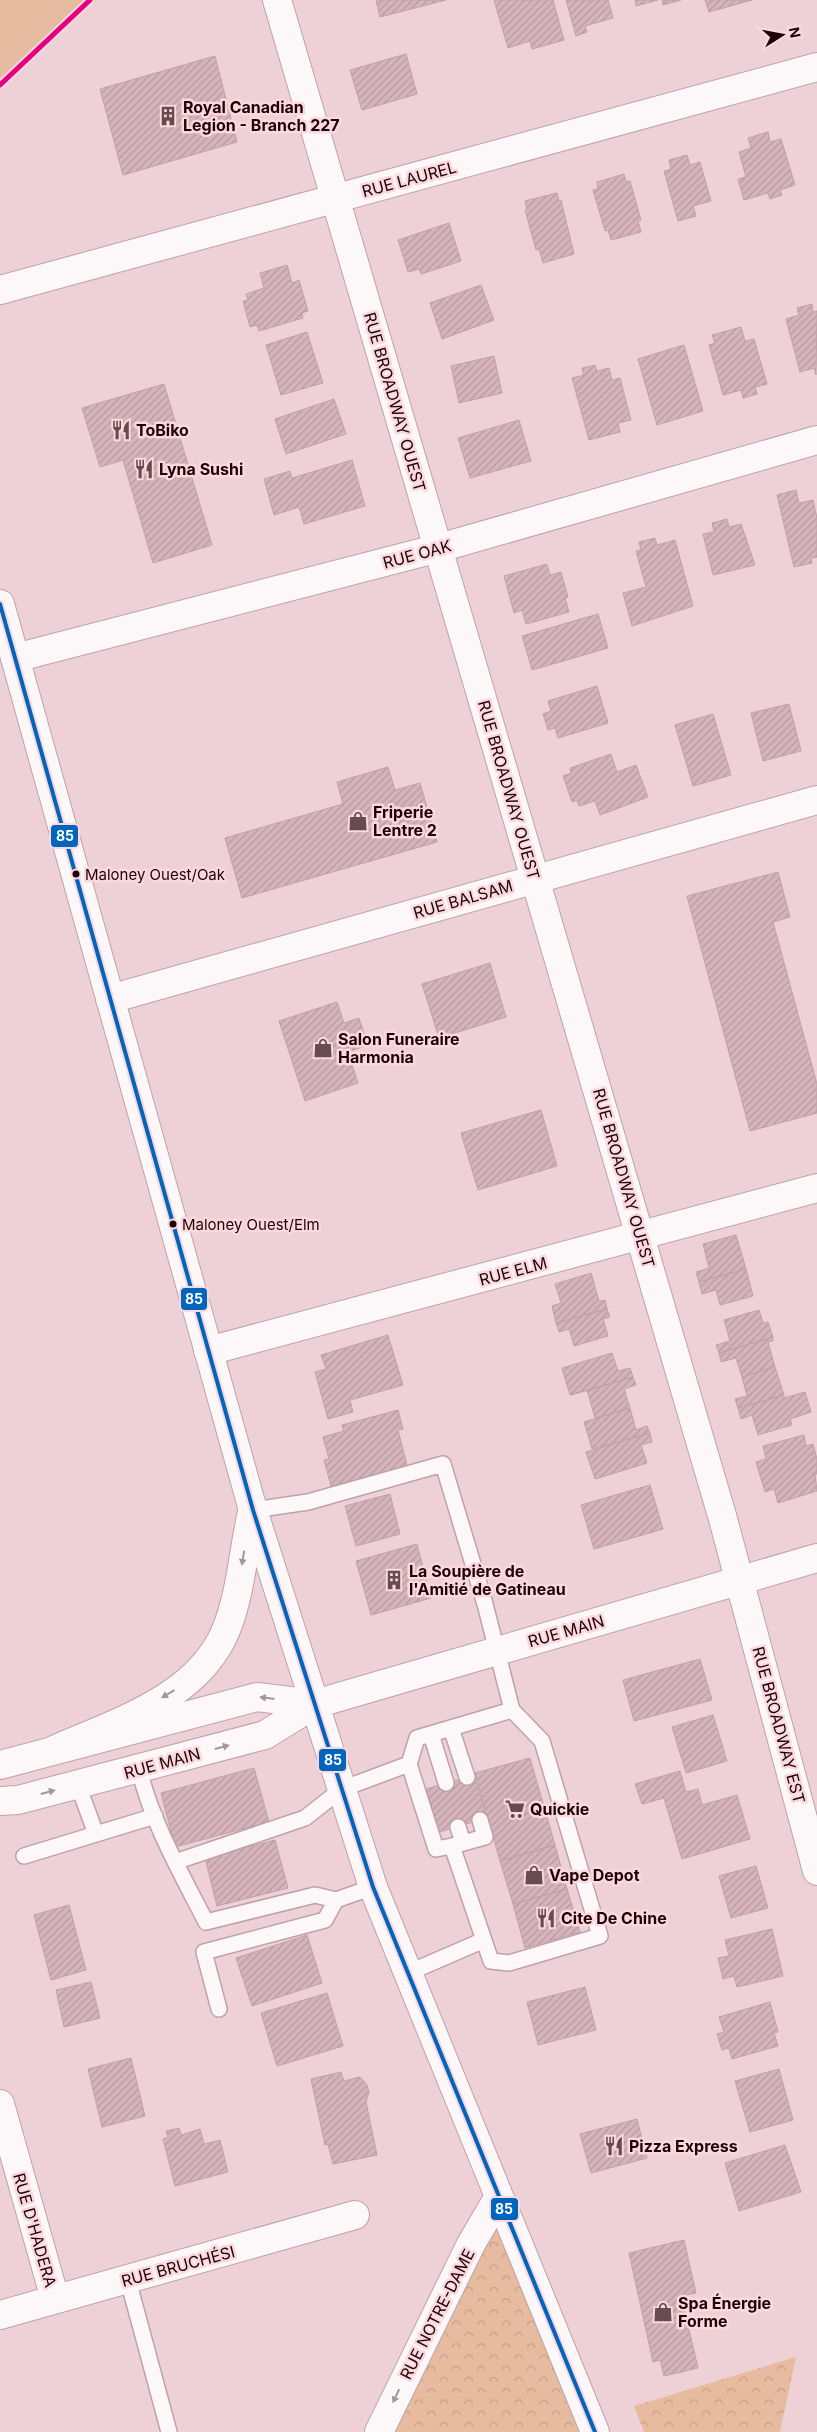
<svg xmlns="http://www.w3.org/2000/svg" width="817" height="2432" viewBox="0 0 817 2432" font-family="Inter,sans-serif">
  <style>
    .grass { fill: #e6bb9f }
    .park { fill: url(#park-crowns) }
    .building { fill: url(#building-hatch); stroke: #bfa2a9 }
    .lines { fill: none; stroke-linecap: round; stroke-linejoin: round }
    .service-casing { stroke: #bfa2a9; stroke-width: 18 }
    .minor-casing { stroke: #bfa2a9; stroke-width: 30 }
    .tertiary-casing { stroke: #bfa2a9; stroke-width: 30 }
    .primary-casing { stroke: #bfa2a9; stroke-width: 30 }
    .service { stroke: #fcf8f9; stroke-width: 15 }
    .minor { stroke: #fcf8f9; stroke-width: 28 }
    .tertiary { stroke: #fcf8f9; stroke-width: 28 }
    .primary { stroke: #fcf8f9; stroke-width: 28 }
    .bus-1-casing { stroke: #fbd8de; stroke-width: 8 }
    .bus-1 { stroke: #0065bd; stroke-width: 4 }
    .rail-1-casing { stroke: #fbd8de; stroke-width: 9 }
    .rail-1 { stroke: #e5007d; stroke-width: 5 }
    .oneway { fill: #a39699 }
    .bus-dot { fill: #1d0309; stroke: #fbd8de; stroke-width: 2 }
    .labels { text-anchor: middle; dominant-baseline: central; stroke-width: 5; stroke-linejoin: round; paint-order: stroke }
    .bus-label { font-size: 15px; fill: #1d0309; stroke: #fbd8de; text-anchor: start }
    .poi-label { font-size: 16px; font-weight: bold; fill: #1d0309; stroke: #fbd8de; text-anchor: start }
    .street-label { font-size: 16px; fill: #1d0309; stroke: #fbd8de }
    .line-badge { stroke: #fbd8de; stroke-width: 2 }
    .badge-label { font-size: 14px; text-anchor: middle; font-weight: bold; fill: #fff }
  </style>
  <defs>
    <pattern id="park-crowns" width="20" height="18" patternUnits="userSpaceOnUse" patternTransform="scale(1.25)"><rect width="20" height="18" fill="#e6bb9f"/><path d="M2 6a3 3 0 1 1 6 0M12 15a3 3 0 1 1 6 0" fill="none" stroke="#c59f88"/></pattern>
    <pattern id="building-hatch" width="6" height="6" patternUnits="userSpaceOnUse" patternTransform="scale(1.25)"><rect width="6" height="6" fill="#d6b4bc"/><path d="M-1 1l2-2M0 6l6-6M5 7l2-2" fill="none" stroke="#b799a0"/></pattern>
  </defs>
  <rect width="100%" height="100%" fill="#eed1d7"/>
  <path class="grass" d="M0 0H96L2 86 0 77Z"/>
  <path class="park" d="M498 2198 595 2432H379Z
    M796 2357 780 2432H644L634 2406Z"/>
  <path class="building" d="M376 0H446L380 17Z
    M494 0H553L564 40 532 49 530 41 508 48Z
    M566 0H608L613 18 585 26 587 32 576 36Z
    M635 0H658L636 6Z
    M662 0H681L663 5Z
    M705 0H752L709 12Z
    M406 54 417 94 362 110 350 70Z
    M215 56 237 142 123 175 100 89Z
    M768 132 770 142 781 139 795 185 780 190 782 195 770 199 768 193 744 200 738 179 746 177 739 152 751 148 748 138Z
    M687 155 690 165 700 162 711 201 693 206 696 216 678 221 664 171 671 169 669 160Z
    M624 174 626 182 630 181 641 220 638 221 641 232 611 240 608 230 605 231 593 190 598 189 597 182Z
    M557 193 559 201 561 200 574 254 543 263 539 249 536 250 525 210 527 209 525 201Z
    M449 223 461 261 421 274 419 269 408 272 398 240Z
    M287 265 292 283 299 280 308 311 302 313 303 318 259 331 257 325 250 327 243 301 248 300 246 294 264 288 260 273Z
    M481 285 494 320 442 339 430 303Z
    M812 304 813 312 817 311 816 375 814 368 800 372 786 319 799 315 797 308Z
    M741 327 745 341 754 339 767 384 755 387 757 394 743 398 741 390 723 395 709 345 715 343 712 335Z
    M307 332 323 383 281 395 266 345Z
    M684 345 703 411 657 425 638 359Z
    M494 356 502 393 459 403 451 366Z
    M595 365 597 371 609 368 612 380 620 378 631 420 618 423 620 432 589 440 572 378 584 375 582 368Z
    M164 384 212 545 153 563 123 460 100 467 82 408Z
    M334 399 346 434 286 454 275 419Z
    M519 420 531 461 470 478 458 438Z
    M352 460 365 506 304 524 299 507 274 515 264 479 290 471 292 478Z
    M796 490 799 503 813 500 817 518V557L811 558 812 563 794 567 777 495Z
    M727 519 729 527 741 524 755 565 713 575 703 534 714 532 712 523Z
    M655 538 657 545 675 540 693 606 632 626 623 593 646 587 636 551 641 550 639 542Z
    M547 564 550 575 561 572 568 597 565 598 569 612 526 624 522 610 514 613 504 576Z
    M598 614 608 648 532 670 522 636Z
    M597 686 608 723 558 738 555 728 548 730 543 714 551 711 548 701Z
    M789 704 801 751 763 761 751 713Z
    M713 714 731 775 693 786 675 725Z
    M611 754 617 772 636 765 648 797 600 815 595 801 579 806 577 800 572 802 563 776 571 773 570 768Z
    M388 767 395 790 420 783 437 842 242 898 225 838 343 804 337 782Z
    M778 872 790 917 773 922 817 1084V1113L750 1131 687 896Z
    M490 963 506 1017 439 1038 422 984Z
    M337 1002 344 1023 359 1018 368 1045 348 1052 358 1083 305 1101 279 1021Z
    M541 1110 557 1166 478 1190 461 1133Z
    M736 1235 746 1269 699 1282 696 1272 709 1268 703 1244Z
    M746 1269 753 1296 720 1305 716 1290 702 1294 699 1282Z
    M591 1273 599 1301 605 1300 607 1309 556 1323 552 1306 561 1303 555 1284Z
    M607 1309 610 1317 603 1319 608 1336 574 1346 569 1329 559 1332 556 1323Z
    M759 1310 763 1323 768 1322 773 1337 719 1353 716 1345 730 1341 724 1320Z
    M388 1335 403 1385 350 1400 353 1412 328 1419 315 1372 326 1369 321 1355Z
    M773 1337V1341L768 1342 775 1367 742 1377 736 1358 721 1362 719 1353Z
    M612 1353 618 1371 630 1368 633 1377 570 1395 562 1368Z
    M775 1367 784 1395 738 1408 735 1399 747 1396 742 1377Z
    M633 1377 636 1385 624 1389 630 1408 595 1418 587 1390 570 1395Z
    M805 1392 811 1412 790 1419 792 1425 758 1435 752 1415 741 1419 738 1408 784 1395V1398Z
    M630 1408 636 1430 647 1426 650 1433 592 1449 584 1422Z
    M398 1410 403 1429 398 1430 408 1469 386 1475V1472L331 1486 324 1460 329 1459 323 1437 344 1431 342 1425Z
    M650 1433 652 1442 641 1445 647 1463 595 1479 586 1452Z
    M804 1435 806 1446 813 1444 817 1459V1474H815L817 1491 778 1503 774 1489 765 1492 756 1462 766 1459 763 1446Z
    M650 1485 663 1529 594 1549 581 1505Z
    M390 1494 400 1534 356 1546 345 1506Z
    M417 1544 431 1598 371 1615 356 1561Z
    M700 1659 712 1700 634 1721 623 1680Z
    M713 1715 727 1761 686 1773 672 1727Z
    M530 1758 555 1845 500 1861 475 1773Z
    M254 1768 269 1822 175 1847 161 1793Z
    M680 1771 686 1792 698 1789 702 1805 737 1795 750 1839 682 1859 664 1798 642 1804 635 1784Z
    M474 1775 487 1818 439 1832 426 1789Z
    M275 1840 288 1888 217 1906 205 1858Z
    M555 1845 567 1889 513 1904 500 1861Z
    M756 1866 768 1908 731 1918 719 1876Z
    M567 1889 580 1932 525 1948 513 1904Z
    M69 1905 86 1970 51 1980 34 1915Z
    M772 1929 783 1976 737 1987 734 1976 723 1979 718 1958 729 1956 725 1940Z
    M307 1935 322 1983 252 2006 236 1958Z
    M91 1982 100 2018 64 2027 56 1990Z
    M585 1987 596 2030 538 2045 527 2002Z
    M327 1993 343 2046 277 2066 261 2013Z
    M770 2002 778 2032 774 2033 778 2046 732 2059 729 2048 722 2050 717 2034 724 2032 719 2017Z
    M131 2058 145 2116 102 2127 88 2069Z
    M779 2069 793 2120 750 2132 735 2081Z
    M341 2072 344 2081 360 2077 367 2085 369 2092 366 2102 377 2155 333 2164 328 2144 325 2145 311 2079Z
    M637 2119 647 2158 591 2173 580 2134Z
    M179 2128 181 2135 200 2129 204 2144 220 2140 228 2172 175 2186 163 2139 168 2137 166 2131Z
    M785 2145 801 2192 739 2211 725 2163Z
    M684 2240 696 2293 681 2296 698 2368 664 2376 660 2360 653 2362 629 2253Z"/>
  <g class="lines">
    <defs>
      <path id="service" d="M253 1510 308 1502 443 1464 485 1604 512 1710 417 1738 409 1764 436 1849 452 1846 491 1961 509 1963 600 1936 542 1741 512 1710
        M451 1728 467 1777
        M431 1734 446 1783
        M139 1769C152 1823 181 1873 206 1922L315 1895 336 1900 373 1887
        M78 1785 96 1834
        M458 1827 463 1843
        M452 1846 485 1837 480 1820
        M24 1856 155 1816
        M175 1862 305 1818 342 1789 409 1764
        M408 1973 484 1940
        M219 2009 204 1952 325 1920 336 1900
        M128 2280 169 2432"/>
      <path id="minor" d="M277 0 723 1519 817 1871
        M0 290 817 67
        M15 658 439 548 817 440
        M110 999 817 800
        M208 1351 817 1188
        M0 2104 55 2299
        M0 2315 355 2215"/>
      <path id="tertiary" d="M0 1765 257 1697 315 1704
        M0 1801 18 1800 265 1735 315 1704 817 1558
        M379 2432 471 2244 498 2198"/>
      <path id="primary" d="M0 604 253 1510 373 1887 595 2432
        M56 1749C117 1722 198 1698 226 1630 241 1593 243 1551 252 1512"/>
    </defs>
    <use href="#service" class="service-casing"/>
    <use href="#minor" class="minor-casing"/>
    <use href="#tertiary" class="tertiary-casing"/>
    <use href="#primary" class="primary-casing"/>
    <use href="#service" class="service"/>
    <use href="#minor" class="minor"/>
    <use href="#tertiary" class="tertiary"/>
    <use href="#primary" class="primary"/>
    <defs>
      <path id="bus-1" d="M0 604 253 1510 373 1887 595 2432"/>
    </defs>
    <use href="#bus-1" class="bus-1-casing"/>
    <use href="#bus-1" class="bus-1"/>
    <defs>
      <path id="rail-1" d="M0 85 90 0"/>
    </defs>
    <use href="#rail-1" class="rail-1-casing"/>
    <use href="#rail-1" class="rail-1"/>
  </g>
  <defs><path id="oneway-solid" d="M-6-.8H1V-3.2L6.5 0L1 3.2V.8H-6Z" transform="scale(1.25)"/></defs>
  <g class="oneway">
    <use href="#oneway-solid" transform="translate(243 1558) rotate(99)"/>
    <use href="#oneway-solid" transform="translate(168 1694) rotate(149)"/>
    <use href="#oneway-solid" transform="translate(267 1698) rotate(-173)"/>
    <use href="#oneway-solid" transform="translate(222 1747) rotate(-15)"/>
    <use href="#oneway-solid" transform="translate(48 1792) rotate(-15)"/>
    <use href="#oneway-solid" transform="translate(396 2396) rotate(115)"/>
  </g>
  <defs>
    <symbol id="building-bare" viewBox="-9 -9 18 18"><path d="M-4-6H4V6H1V3H-1V6H-4ZM-2.5-4.3h1.7v1.8h-1.7ZM.8-4.3h1.7v1.8H.8ZM-2.5-1h1.7V.8h-1.7ZM.8-1h1.7V.8H.8Z" fill="#664b51" stroke="#fbd8de" stroke-width="2.5" paint-order="stroke"/></symbol>
    <symbol id="restaurant-bare" viewBox="-9 -9 18 18"><path d="M-5-6h1v4h1v-4h1v4h1v-4h1v5L-1.5 .5V6h-2V.5L-5-1ZM5-6V6H3V1.5H1.5Q1.5-4 5-6Z" fill="#664b51" stroke="#fbd8de" stroke-width="2.5" paint-order="stroke"/></symbol>
    <symbol id="shop-bare" viewBox="-9 -9 18 18"><path d="M-5-2.5h2.3a2.7 3.5 0 0 1 5.4 0H5L5.5 6h-11ZM-1.5-2.5h3a1.5 2.3 0 0 0-3 0Z" fill="#664b51" stroke="#fbd8de" stroke-width="2.5" paint-order="stroke"/></symbol>
    <symbol id="supermarket-bare" viewBox="-9 -9 18 18"><path d="M-6-5.5h2.5l.6 2H6L4.5 2H-2.5L-4.4-4H-6ZM-1.5 3.2a1.3 1.3 0 1 0 .1 0ZM3 3.2a1.3 1.3 0 1 0 .1 0Z" fill="#664b51" stroke="#fbd8de" stroke-width="2.5" paint-order="stroke"/></symbol>
  </defs>
  <g fill-rule="evenodd">
    <use href="#building-bare" x="154" y="102" width="28" height="28"/>
    <use href="#restaurant-bare" x="107" y="416" width="28" height="28"/>
    <use href="#restaurant-bare" x="130" y="455" width="28" height="28"/>
    <use href="#shop-bare" x="344" y="807" width="28" height="28"/>
    <use href="#shop-bare" x="309" y="1034" width="28" height="28"/>
    <use href="#building-bare" x="380" y="1566" width="28" height="28"/>
    <use href="#supermarket-bare" x="501" y="1795" width="28" height="28"/>
    <use href="#shop-bare" x="520" y="1861" width="28" height="28"/>
    <use href="#restaurant-bare" x="532" y="1904" width="28" height="28"/>
    <use href="#restaurant-bare" x="600" y="2132" width="28" height="28"/>
    <use href="#shop-bare" x="649" y="2298" width="28" height="28"/>
  </g>
  <g class="bus-dot">
    <circle cx="76" cy="874" r="4.5"/>
    <circle cx="173" cy="1224" r="4.5"/>
  </g>
  <g class="labels">
    <g class="bus-label">
      <text x="85" y="874">Maloney Ouest/Oak</text>
      <text x="182" y="1224">Maloney Ouest/Elm</text>
    </g>
    <g class="poi-label">
      <text x="183" y="107">Royal Canadian<tspan x="183" dy="18">Legion - Branch 227</tspan></text>
      <text x="136" y="430">ToBiko</text>
      <text x="159" y="469">Lyna Sushi</text>
      <text x="373" y="812">Friperie<tspan x="373" dy="18">Lentre 2</tspan></text>
      <text x="338" y="1039">Salon Funeraire<tspan x="338" dy="18">Harmonia</tspan></text>
      <text x="409" y="1571">La Soupière de<tspan x="409" dy="18">l'Amitié de Gatineau</tspan></text>
      <text x="530" y="1809">Quickie</text>
      <text x="549" y="1875">Vape Depot</text>
      <text x="561" y="1918">Cite De Chine</text>
      <text x="629" y="2146">Pizza Express</text>
      <text x="678" y="2303">Spa Énergie<tspan x="678" dy="18">Forme</tspan></text>
    </g>
    <g class="street-label">
      <text transform="translate(409 179) rotate(-15)">RUE LAUREL</text>
      <text transform="translate(395 402) rotate(74)">RUE BROADWAY OUEST</text>
      <text transform="translate(417 554) rotate(-15)">RUE OAK</text>
      <text transform="translate(509 790) rotate(74)">RUE BROADWAY OUEST</text>
      <text transform="translate(463 899) rotate(-16)">RUE BALSAM</text>
      <text transform="translate(624 1178) rotate(74)">RUE BROADWAY OUEST</text>
      <text transform="translate(513 1271) rotate(-15)">RUE ELM</text>
      <text transform="translate(566 1631) rotate(-16)">RUE MAIN</text>
      <text transform="translate(779 1725) rotate(75)">RUE BROADWAY EST</text>
      <text transform="translate(162 1763) rotate(-15)">RUE MAIN</text>
      <text transform="translate(35 2230) rotate(74)">RUE D'HADERA</text>
      <text transform="translate(178 2266) rotate(-15)">RUE BRUCHÉSI</text>
      <text transform="translate(437 2314) rotate(-63)">RUE NOTRE-DAME</text>
    </g>
  </g>
  <g class="line-badge">
    <rect x="50" y="824" width="29" height="24" rx="5" fill="#0065bd"/>
    <rect x="180" y="1287" width="28" height="24" rx="5" fill="#0065bd"/>
    <rect x="318" y="1748" width="29" height="24" rx="5" fill="#0065bd"/>
    <rect x="490" y="2197" width="29" height="24" rx="5" fill="#0065bd"/>
  </g>
  <g class="badge-label">
    <text x="65" y="841">85</text>
    <text x="194" y="1304">85</text>
    <text x="333" y="1765">85</text>
    <text x="504" y="2214">85</text>
  </g>
  <g transform="translate(782 35) rotate(79)" stroke="#fbd8de" stroke-width="4" paint-order="stroke">
  <path d="M0-4L9 19L0 12L-9 19Z" fill="#1d0309"/>
  <text y="-8" font-size="14" font-weight="bold" text-anchor="middle" fill="#1d0309">N</text>
  </g>
</svg>
